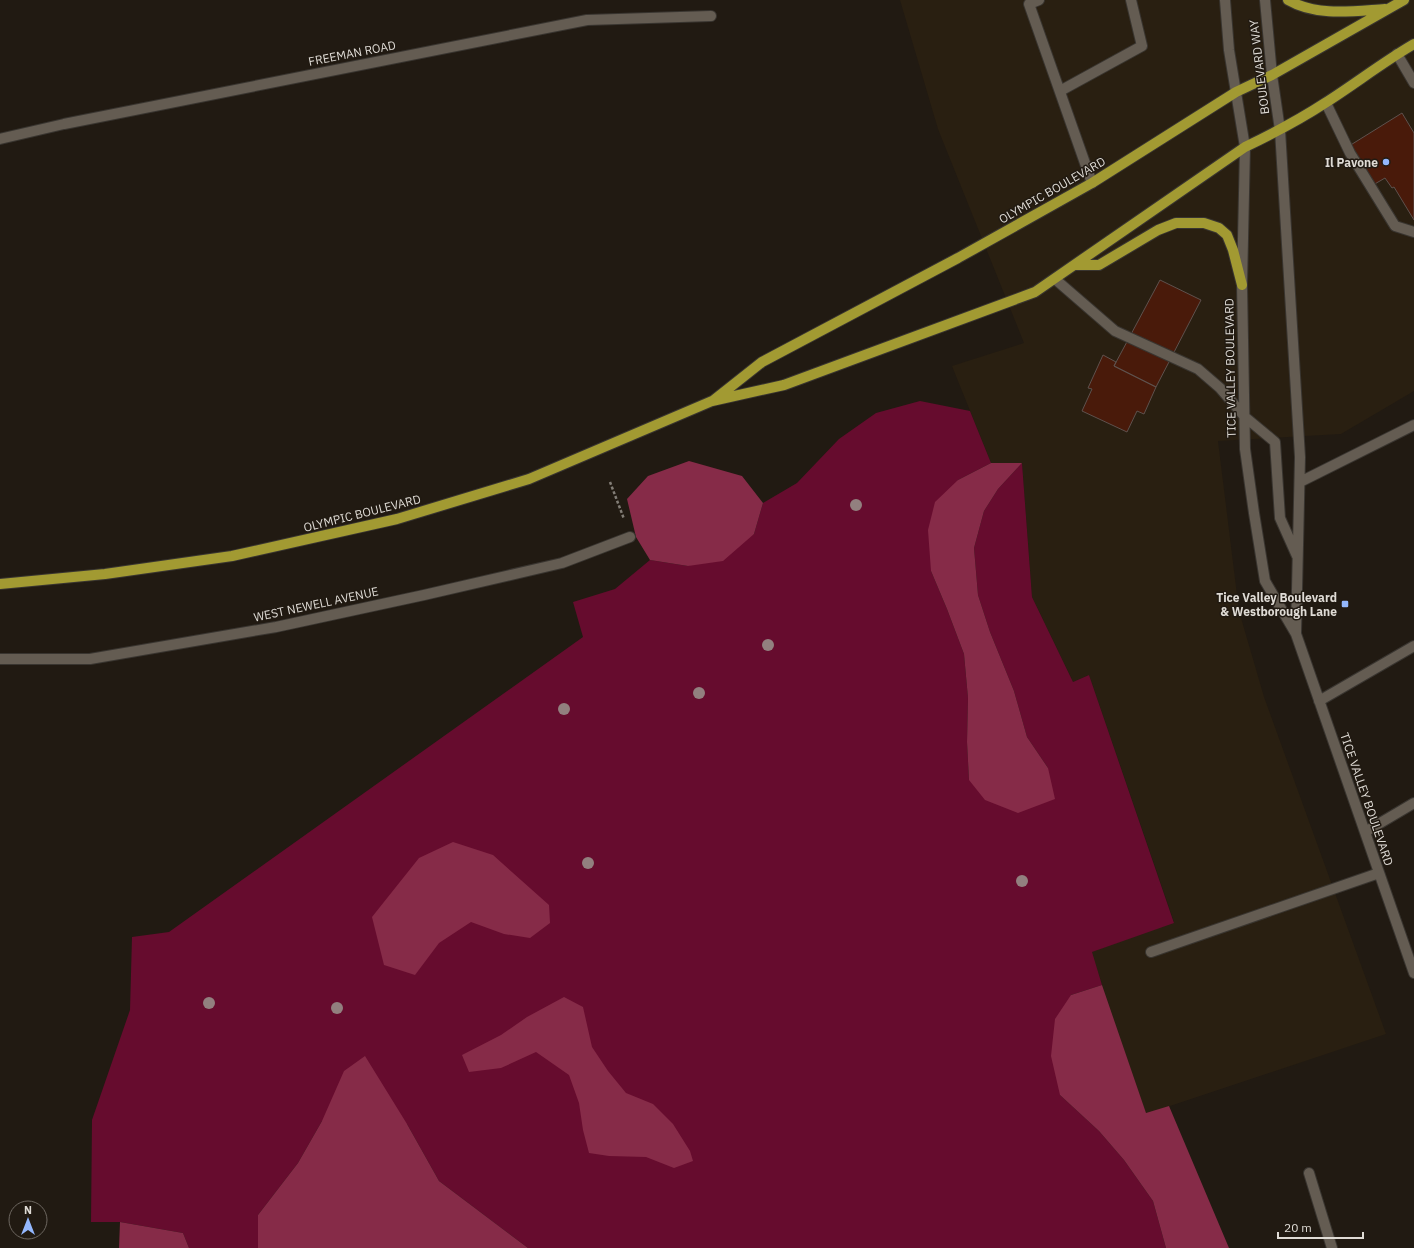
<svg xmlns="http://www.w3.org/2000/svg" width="1414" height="1248" viewBox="0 0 1414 1248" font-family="'IBM Plex Sans',sans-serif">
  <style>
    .built { fill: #291f11 }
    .green { fill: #660c2e }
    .forest { fill: #862b48 }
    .building { fill: #491a0a; stroke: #5e514d }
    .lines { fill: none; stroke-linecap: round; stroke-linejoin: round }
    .minor-casing { stroke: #393530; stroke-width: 12 }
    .major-casing { stroke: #393530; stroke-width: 12 }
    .path { stroke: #827d76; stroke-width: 2.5; stroke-dasharray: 3 2; stroke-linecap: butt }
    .minor { stroke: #645c52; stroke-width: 10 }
    .major { stroke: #a29a32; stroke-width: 10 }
    .tree { fill: #92807f }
    .poi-dot { fill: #93b7fd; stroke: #211a12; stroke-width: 1.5 }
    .labels { text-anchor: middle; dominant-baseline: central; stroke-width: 3; stroke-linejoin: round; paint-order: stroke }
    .street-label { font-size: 12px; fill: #dfdbd5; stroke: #211a12 }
    .poi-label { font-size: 12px; font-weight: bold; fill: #dfdbd5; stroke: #211a12; text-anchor: end }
  </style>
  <rect width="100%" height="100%" fill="#211a12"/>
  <path class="built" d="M900 0H1414V391L1341 434 1218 441 1239 611 1264 697 1386 1034 1146 1114 1091 952 1174 922 1089 675 1073 682 1032 597 1022 463H991L952 366 1024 343 938 129Z"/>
  <path class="green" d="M920 401 970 411 991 463 958 480 931 571 947 609 964 654 968 698 967 742 969 780 1048 768 1027 737 1014 691 990 632 978 595 974 548 984 511 998 489 1022 463 1032 597 1073 682 1089 675 1174 923 1092 952 1102 985 1071 995 1060 1095 1099 1131 1124 1160 1153 1201 1166 1248H528L439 1181 407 1124 322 1121 298 1163 258 1215V1248H189L183 1233 120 1222H91L92 1120 130 1010 132 937 169 932 583 637 573 602 615 589 650 560 688 566 754 534 763 503 797 483 839 439 876 413Z"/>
  <path class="forest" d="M689 461 742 476 763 503 754 534 723 561 688 566 650 560 636 537 627 499 648 476Z
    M991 463H1022L998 489 984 511 974 548 978 595 990 632 1014 691 1027 737 1048 768 1055 799 1018 813 985 800 969 780 967 742 968 698 964 654 947 609 931 571 928 530 935 502 958 480Z
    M453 842 493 855 549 905 550 923 530 938 504 934 471 922 439 943 415 975 384 965 372 917 419 858Z
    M1102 985 1146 1113 1169 1106 1229 1248H1166L1153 1201 1124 1160 1099 1131 1060 1095 1051 1056 1055 1019 1071 995Z
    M564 997 583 1007 592 1047 608 1071 626 1093 653 1104 673 1124 690 1151 693 1161 674 1168 646 1157 609 1156 589 1153 583 1130 579 1103 569 1075 536 1052 501 1068 469 1072 462 1055 501 1035 527 1017Z
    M365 1056 407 1124 439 1181 528 1248H258V1215L298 1163 322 1121 344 1071Z
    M120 1222 183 1233 189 1248H119Z"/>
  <path class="building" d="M1402 113 1414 133V220L1394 187 1392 188 1385 178 1373 185 1349 146Z
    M1160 280 1201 300 1156 387 1114 366Z
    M1103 355 1116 362 1114 366 1156 387 1144 414 1137 411 1127 432 1082 411 1092 389 1088 388Z"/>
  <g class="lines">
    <defs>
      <path id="minor" d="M1039 0 1029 4 1092 183
        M1225 0 1229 50 1245 147 1242 285 1245 449 1254 513 1265 581 1296 634 1414 973
        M1265 0 1272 75 1280 130 1300 457 1296 634
        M1397 54 1414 83
        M1060 91 1142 46 1131 0
        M1326 103 1350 153 1395 226 1414 232
        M0 139 64 124 587 20 711 16
        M1055 279 1115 331 1198 369 1220 388 1245 417 1275 442 1280 518 1297 556
        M1300 482 1414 425
        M0 659H90L276 627 424 595 562 563 630 537
        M1319 701 1414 646
        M1365 832 1414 803
        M1151 952 1379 873
        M1309 1173 1332 1248"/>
      <path id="major" d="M1288 0C1317 17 1354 11 1385 9
        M1075 265H1099L1158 230 1176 223H1204L1219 228 1227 235 1233 250 1242 285
        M714 400 762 362 958 258 1092 183 1236 92 1272 75 1404 0
        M0 584 105 574 232 556 397 519 529 479 712 401 784 385 1035 292 1245 147C1272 134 1299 120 1325 103 1355 84 1383 62 1414 44"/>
    </defs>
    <use href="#minor" class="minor-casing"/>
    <use href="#major" class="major-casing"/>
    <path class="path" d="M610 482 624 519"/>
    <use href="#minor" class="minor"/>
    <use href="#major" class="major"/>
  </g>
  <g class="tree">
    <circle cx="856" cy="505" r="6"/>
    <circle cx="768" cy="645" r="6"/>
    <circle cx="699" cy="693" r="6"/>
    <circle cx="564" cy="709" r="6"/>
    <circle cx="588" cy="863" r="6"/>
    <circle cx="1022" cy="881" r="6"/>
    <circle cx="209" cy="1003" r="6"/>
    <circle cx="337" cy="1008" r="6"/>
  </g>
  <g class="poi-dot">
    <circle cx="1386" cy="162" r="4"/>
    <rect x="1341" y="600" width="8" height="8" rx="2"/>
  </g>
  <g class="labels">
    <g class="street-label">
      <text transform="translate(352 53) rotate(-11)">FREEMAN ROAD</text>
      <text transform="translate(1259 67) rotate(-97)">BOULEVARD WAY</text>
      <text transform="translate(1052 190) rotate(-30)">OLYMPIC BOULEVARD</text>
      <text transform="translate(1230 368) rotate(-91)">TICE VALLEY BOULEVARD</text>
      <text transform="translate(362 513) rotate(-14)">OLYMPIC BOULEVARD</text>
      <text transform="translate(316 604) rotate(-12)">WEST NEWELL AVENUE</text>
      <text transform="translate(1367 799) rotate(71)">TICE VALLEY BOULEVARD</text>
    </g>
    <g class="poi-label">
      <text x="1378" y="162">Il Pavone</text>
      <text x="1337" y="597">Tice Valley Boulevard<tspan x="1337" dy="14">&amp; Westborough Lane</tspan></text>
    </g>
  </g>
  <g transform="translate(28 1220)"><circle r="19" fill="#211a12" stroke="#6d6760"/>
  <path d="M0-3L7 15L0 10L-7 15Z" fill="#93b7fd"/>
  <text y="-6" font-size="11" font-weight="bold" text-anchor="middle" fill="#dfdbd5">N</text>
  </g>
  <path d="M1278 1232v6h85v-6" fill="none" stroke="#dfdbd5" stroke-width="2"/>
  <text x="1284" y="1232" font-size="12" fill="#dfdbd5" stroke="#211a12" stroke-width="3" paint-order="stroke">20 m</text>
</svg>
